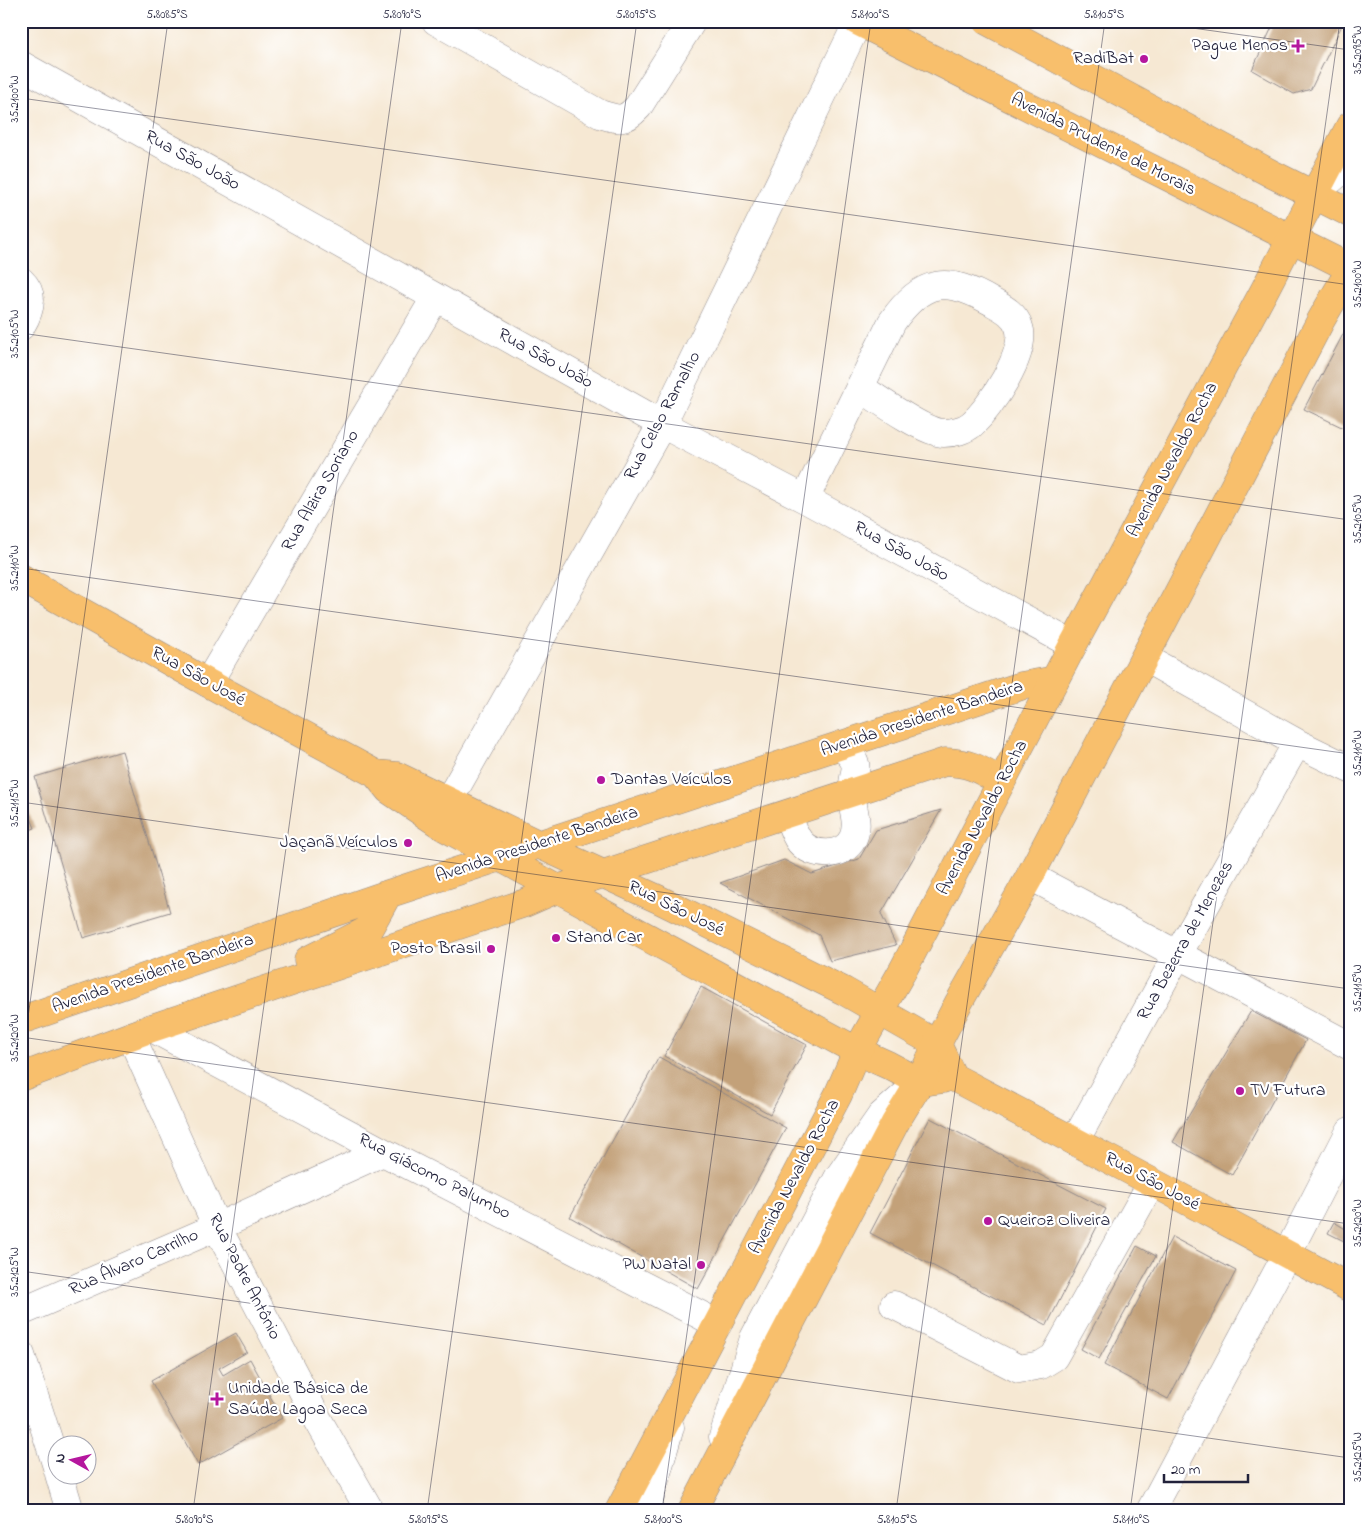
<svg xmlns="http://www.w3.org/2000/svg" width="1371" height="1532" viewBox="0 0 1371 1532" font-family="'Indie Flower',sans-serif">
  <style>
    .building { fill: #c3a179 }
    .lines { fill: none; stroke-linecap: round; stroke-linejoin: round }
    .minor-casing { stroke: #8c8587; stroke-width: 29 }
    .major-casing { stroke: #8c8587; stroke-width: 29 }
    .highway-casing { stroke: #8c8587; stroke-width: 29 }
    .minor { stroke: #fff; stroke-width: 28 }
    .major { stroke: #f8bf6c; stroke-width: 28 }
    .highway { stroke: #f8bf6c; stroke-width: 28 }
    .ticks { fill: none; stroke: #22223b; stroke-width: 1; stroke-opacity: 0.45 }
    .poi-dot { fill: #b5179e; stroke: #fff; stroke-width: 2 }
    .labels { text-anchor: middle; dominant-baseline: central; stroke-width: 4.5; stroke-linejoin: round; paint-order: stroke }
    .poi-label { font-size: 18px; fill: #22223b; stroke: #fff; text-anchor: end }
    .street-label { font-size: 18px; fill: #22223b; stroke: #fff }
    .neatline { fill: none; stroke: #22223b; stroke-width: 2 }
    .ticks-label { font-size: 12px; text-anchor: middle; fill: #22223b }
  </style>
  <rect width="100%" height="100%" fill="#fff"/>
  <filter id="ink" filterUnits="userSpaceOnUse"><feTurbulence type="fractalNoise" baseFrequency=".02" numOctaves="2"/><feDisplacementMap in="SourceGraphic" scale="10" xChannelSelector="R" yChannelSelector="G"/><feConvolveMatrix kernelMatrix="1 2 1 2 8 2 1 2 1" color-interpolation-filters="sRGB"/></filter>
  <filter id="wash" filterUnits="userSpaceOnUse"><feTurbulence type="fractalNoise" baseFrequency=".0096" numOctaves="4" result="noise"/><feDisplacementMap in="SourceGraphic" scale="20" xChannelSelector="R" yChannelSelector="G"/><feGaussianBlur stdDeviation="1.12" result="paint"/><feColorMatrix in="noise" values="0 0 0 0 0 0 0 0 0 0 0 0 0 0 0 0 0 1.4 0 .05"/><feComposite in="paint" operator="in"/></filter>
  <g filter="url(#wash)">
    <rect width="100%" height="100%" fill="#f6e8d3"/>
    <g id="blocks">
      <path class="building" d="M1275 21H1344L1311 89 1294 94 1252 70Z
        M1350 321V431L1304 409Z
        M122 751 170 912 83 938 35 777Z
        M21 794 35 828 21 833Z
        M941 810 881 914 896 945 830 961 819 935 720 883 784 860 812 874 859 859 876 830Z
        M701 987 807 1045 770 1114 664 1056Z
        M1251 1011 1306 1040 1232 1175 1173 1142Z
        M659 1057 786 1128 698 1289 570 1217Z
        M930 1118 1106 1209 1047 1325 870 1233Z
        M1334 1222 1349 1231 1344 1241 1328 1233Z
        M1172 1237 1236 1271 1168 1399 1104 1365Z
        M1137 1246 1156 1256 1099 1359 1081 1349Z
        M236 1333 247 1352 219 1368 223 1375 250 1359 282 1418 198 1465 151 1381Z"/>
    </g>
  </g>
  <g filter="url(#ink)">
    <use href="#blocks" fill-opacity="0" stroke="#8c8587" stroke-width="1"/>
    <g class="lines">
      <defs>
        <path id="minor" d="M436 21 600 114C619 120 624 122 638 107L692 21
          M21 65 662 424 805 499 1073 645
          M1315 193 1350 163
          M21 281C36 295 30 311 21 326
          M805 499 892 322C923 278 947 276 992 302 1003 308 1015 314 1019 327 1028 352 990 408 972 424 965 430 953 433 944 433 927 434 876 398 861 388
          M1145 658 1297 743 1350 769
          M208 683 435 298
          M449 800 662 424 858 22
          M788 814C791 823 794 835 800 842 813 857 844 858 853 838 860 822 851 808 852 792 854 765 863 767 841 745
          M1030 876 1350 1046
          M152 1028 383 1152 718 1324
          M131 1036 217 1227 318 1420 370 1511
          M1075 1141 1178 954 1297 743
          M894 1305 1019 1369 1041 1365 1054 1357 1152 1182
          M21 1312 217 1227 383 1152
          M21 1355 58 1470
          M723 1437 754 1338 838 1178 881 1116 913 1088
          M59 1474 70 1511
          M646 1511 670 1427
          M1150 1511 1287 1254 1350 1131"/>
        <path id="major" d="M857 21 1350 268
          M987 21 1272 174 1350 213
          M21 578 208 683 376 774 389 790 444 827 857 1051 888 1065 920 1082 943 1079
          M376 774 397 776 540 845 658 899 844 991 937 1044 953 1077 1152 1182 1350 1288
          M308 960 368 930 388 894
          M21 1020 388 894 1021 686 1055 680
          M21 1077 152 1028 525 903 557 889 945 762C972 763 979 769 1001 782"/>
        <path id="highway" d="M619 1511 838 1095 857 1051 903 970 1073 645 1264 291 1350 126
          M692 1511 895 1123 920 1082 937 1044 959 1002 1030 876 1321 320 1350 270"/>
      </defs>
      <use href="#minor" class="minor-casing"/>
      <use href="#major" class="major-casing"/>
      <use href="#highway" class="highway-casing"/>
      <use href="#minor" class="minor"/>
      <use href="#major" class="major"/>
      <use href="#highway" class="highway"/>
    </g>
  </g>
  <path class="ticks" d="M1142 21 1350 50M21 98 1350 285M21 333 1350 520M21 568 1350 754M21 802 1350 989M21 1037 1350 1224M21 1067 168 21M21 1271 1350 1458M21 1506 54 1511M193 1511 402 21M427 1511 637 21M662 1511 871 21M896 1511 1105 21M1130 1511 1340 21"/>
  <g class="poi-dot">
    <path d="M1295.5 38.5h5v5h5v5h-5v5h-5v-5h-5v-5h5z"/>
    <circle cx="1144" cy="59" r="5"/>
    <circle cx="601" cy="780" r="5"/>
    <circle cx="408" cy="843" r="5"/>
    <circle cx="556" cy="938" r="5"/>
    <circle cx="491" cy="949" r="5"/>
    <circle cx="1240" cy="1091" r="5"/>
    <circle cx="988" cy="1221" r="5"/>
    <circle cx="701" cy="1265" r="5"/>
    <path d="M214.5 1391.5h5v5h5v5h-5v5h-5v-5h-5v-5h5z"/>
  </g>
  <g class="labels">
    <g class="poi-label">
      <text x="1288" y="46">Pague Menos</text>
      <text x="1134" y="59">RadiBat</text>
      <text x="611" y="780" text-anchor="start">Dantas Veículos</text>
      <text x="398" y="843">Jaçanã Veículos</text>
      <text x="566" y="938" text-anchor="start">Stand Car</text>
      <text x="481" y="949">Posto Brasil</text>
      <text x="1250" y="1091" text-anchor="start">TV Futura</text>
      <text x="998" y="1221" text-anchor="start">Queiroz Oliveira</text>
      <text x="691" y="1265">PW Natal</text>
      <text x="228" y="1389" text-anchor="start">Unidade Básica de<tspan x="228" dy="21">Saúde Lagoa Seca</tspan></text>
    </g>
    <g class="street-label">
      <text transform="translate(1103 145) rotate(27)">Avenida Prudente de Morais</text>
      <text transform="translate(192 161) rotate(29)">Rua São João</text>
      <text transform="translate(545 359) rotate(29)">Rua São João</text>
      <text transform="translate(663 416) rotate(-62)">Rua Celso Ramalho</text>
      <text transform="translate(1173 460) rotate(-62)">Avenida Nevaldo Rocha</text>
      <text transform="translate(321 491) rotate(-60)">Rua Alzira Soriano</text>
      <text transform="translate(901 552) rotate(29)">Rua São João</text>
      <text transform="translate(198 677) rotate(29)">Rua São José</text>
      <text transform="translate(922 719) rotate(-18)">Avenida Presidente Bandeira</text>
      <text transform="translate(983 818) rotate(-62)">Avenida Nevaldo Rocha</text>
      <text transform="translate(537 845) rotate(-18)">Avenida Presidente Bandeira</text>
      <text transform="translate(676 909) rotate(26)">Rua São José</text>
      <text transform="translate(1186 941) rotate(-61)">Rua Bezerra de Menezes</text>
      <text transform="translate(153 974) rotate(-19)">Avenida Presidente Bandeira</text>
      <text transform="translate(434 1177) rotate(27)">Rua Giácomo Palumbo</text>
      <text transform="translate(795 1177) rotate(-62)">Avenida Nevaldo Rocha</text>
      <text transform="translate(1152 1182) rotate(28)">Rua São José</text>
      <text transform="translate(134 1263) rotate(-24)">Rua Álvaro Carrilho</text>
      <text transform="translate(244 1277) rotate(63)">Rua Padre Antônio</text>
    </g>
  </g>
  <rect width="1371" height="1532" fill="none" stroke="#fff" stroke-width="55"/>
  <g transform="translate(72 1460) rotate(278)"><circle r="24" fill="#ffffff" stroke="#a7a7b1"/>
  <path d="M0-4L9 19L0 12L-9 19Z" fill="#b5179e"/>
  <text y="-8" font-size="14" font-weight="bold" text-anchor="middle" fill="#22223b">N</text>
  </g>
  <path d="M1164 1474v8h84v-8" fill="none" stroke="#22223b" stroke-width="2.5"/>
  <text x="1171" y="1474" font-size="15" fill="#22223b" stroke="#ffffff" stroke-width="4" paint-order="stroke">20 m</text>
  <rect x="28" y="28" width="1316" height="1476" class="neatline"/>
  <g class="ticks-label">
    <text x="167" y="18">5.8085°S</text>
    <text x="402" y="18">5.8090°S</text>
    <text x="636" y="18">5.8095°S</text>
    <text x="870" y="18">5.8100°S</text>
    <text x="1104" y="18">5.8105°S</text>
    <text transform="translate(1357 50) rotate(-90)" y="4">35.2095°W</text>
    <text transform="translate(14 99) rotate(-90)" y="4">35.2100°W</text>
    <text transform="translate(1357 284) rotate(-90)" y="4">35.2100°W</text>
    <text transform="translate(14 334) rotate(-90)" y="4">35.2105°W</text>
    <text transform="translate(1357 519) rotate(-90)" y="4">35.2105°W</text>
    <text transform="translate(14 568) rotate(-90)" y="4">35.2110°W</text>
    <text transform="translate(1357 753) rotate(-90)" y="4">35.2110°W</text>
    <text transform="translate(14 803) rotate(-90)" y="4">35.2115°W</text>
    <text transform="translate(1357 988) rotate(-90)" y="4">35.2115°W</text>
    <text transform="translate(14 1038) rotate(-90)" y="4">35.2120°W</text>
    <text transform="translate(1357 1223) rotate(-90)" y="4">35.2120°W</text>
    <text transform="translate(14 1272) rotate(-90)" y="4">35.2125°W</text>
    <text transform="translate(1357 1457) rotate(-90)" y="4">35.2125°W</text>
    <text x="194" y="1523">5.8090°S</text>
    <text x="428" y="1523">5.8095°S</text>
    <text x="663" y="1523">5.8100°S</text>
    <text x="897" y="1523">5.8105°S</text>
    <text x="1131" y="1523">5.8110°S</text>
  </g>
</svg>
